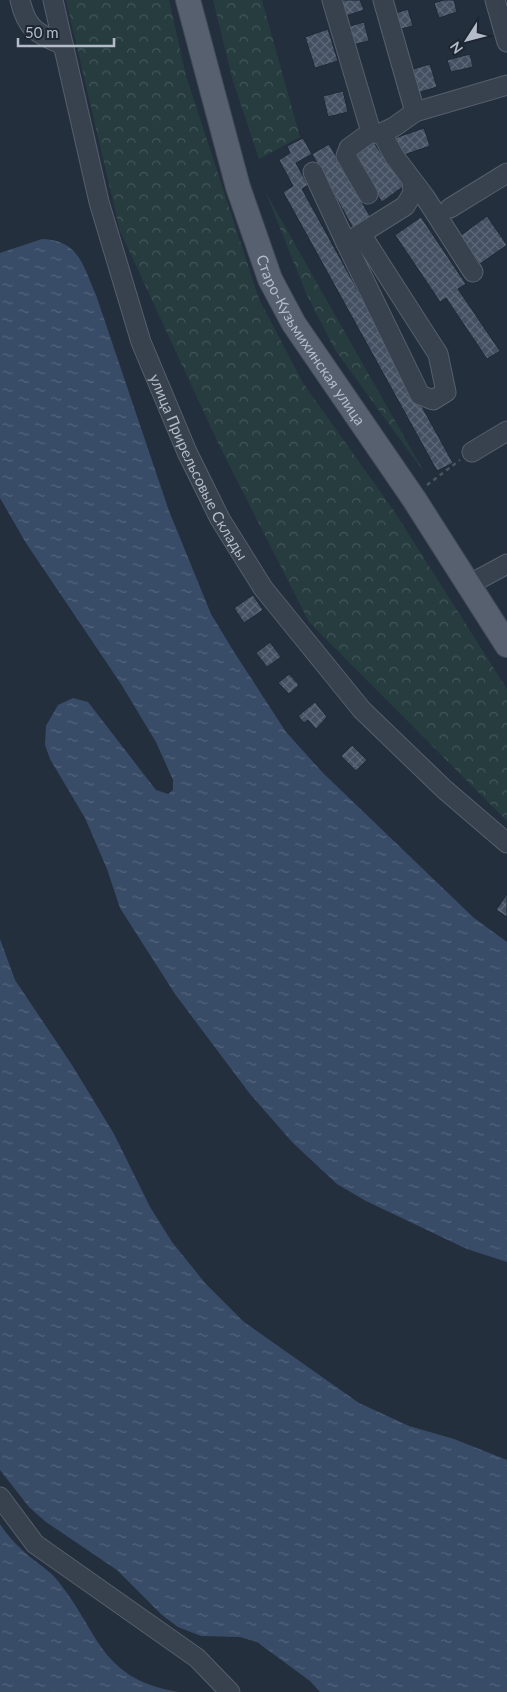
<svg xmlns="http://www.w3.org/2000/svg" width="507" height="1692" viewBox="0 0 507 1692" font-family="Lato,sans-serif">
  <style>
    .forest { fill: url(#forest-crowns) }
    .water { fill: url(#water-ripples) }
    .building { fill: url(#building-cross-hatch); stroke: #1f2835 }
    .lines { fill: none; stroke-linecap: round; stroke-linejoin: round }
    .minor-casing { stroke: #565f6c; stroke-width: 21 }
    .major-casing { stroke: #414a57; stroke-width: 26 }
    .path { stroke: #44595c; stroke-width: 2.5; stroke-dasharray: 4 4; stroke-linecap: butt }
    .minor { stroke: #38414e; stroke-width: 19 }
    .major { stroke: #56606e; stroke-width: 24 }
    .labels { text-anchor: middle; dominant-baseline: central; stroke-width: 4; stroke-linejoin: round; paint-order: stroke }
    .street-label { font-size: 15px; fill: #b4bcc9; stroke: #1d2633 }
  </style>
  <defs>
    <pattern id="forest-crowns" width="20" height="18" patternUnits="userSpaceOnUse" patternTransform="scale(1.25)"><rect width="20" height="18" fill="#263c3f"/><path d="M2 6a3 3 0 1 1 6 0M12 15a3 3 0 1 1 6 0" fill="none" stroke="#435659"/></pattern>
    <pattern id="water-ripples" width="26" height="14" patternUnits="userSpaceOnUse" patternTransform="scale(1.25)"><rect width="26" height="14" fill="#394c67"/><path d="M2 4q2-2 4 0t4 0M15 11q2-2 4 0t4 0" fill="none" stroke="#53647b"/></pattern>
    <pattern id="building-cross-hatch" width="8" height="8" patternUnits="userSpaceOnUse" patternTransform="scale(1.25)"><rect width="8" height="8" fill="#455162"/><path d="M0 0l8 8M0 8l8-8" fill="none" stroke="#5d6877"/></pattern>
  </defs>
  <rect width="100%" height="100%" fill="#242f3e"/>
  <path class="forest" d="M66 0H169L186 76 259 299 303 383 394 511 507 689V821L309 622 220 447 120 231Z
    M213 0H262L300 137 259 159 233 81Z
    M266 193 424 472 335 350 306 293Z"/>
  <path class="water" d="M42 239C79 240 83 266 96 295L169 511 211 614 234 652 286 732 323 773 474 918 507 942V1262L467 1249 366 1201 337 1184 293 1143 250 1094 175 994 120 908 107 869 85 818 50 759 45 745 46 726 58 705 73 698 88 702 156 790 168 794 173 790V780L156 742 121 684 26 543 0 498V253Z
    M0 939 15 980 72 1065 114 1134 150 1207 172 1242 205 1283 244 1322 359 1403 409 1426 454 1439 507 1460V1692H320L310 1681 257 1642 240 1637 201 1636 178 1627 162 1615 117 1570 46 1522 29 1507 0 1470Z
    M0 1524C8 1537 22 1551 34 1560 41 1566 51 1572 57 1580 100 1632 98 1678 178 1692H0Z"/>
  <path class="building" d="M337 0H360L364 10 343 17Z
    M444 0H454L457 12 439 18 434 3Z
    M408 9 413 26 401 29 396 13Z
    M364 22 369 41 352 45 347 27Z
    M328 29 338 61 315 68 305 37Z
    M470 54 473 67 451 72 447 60Z
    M430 64 437 87 417 93 410 70Z
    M343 91 348 112 328 117 323 96Z
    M424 128 430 146 401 156 395 138Z
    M303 138 312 154 296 163 308 185 302 189 453 463 437 471 283 192 293 186 279 160 290 153 287 146Z
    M372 140 404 186 382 202 350 156Z
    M329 144 371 218 353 228 312 154Z
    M487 216 507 245 480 264 460 236Z
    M421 217 466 284 458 289 500 351 487 359 446 298 440 302 395 235Z
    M253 595 263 610 244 623 234 608Z
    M270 642 281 657 267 667 256 653Z
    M289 674 299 685 289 694 278 683Z
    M315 702 327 717 316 729 308 720 304 723 298 716Z
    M352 745 367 760 356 771 341 756Z
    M507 894V917L496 910Z"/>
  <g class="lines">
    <defs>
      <g id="minor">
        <path d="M20 0C27 30 37 33 63 45"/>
        <path id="s1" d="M53 0 99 202 141 342 187 452 220 519 263 588 362 710 444 789 507 843"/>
        <path d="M332 0 371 132 379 134 394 127 415 112 507 85"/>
        <path d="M383 0 415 112"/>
        <path d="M495 0 507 42"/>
        <path d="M382 133 394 156 425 197 473 272"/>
        <path d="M313 172 346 243 405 206 413 193 412 181"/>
        <path d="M368 194 346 156 349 148 371 132"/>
        <path d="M450 208 507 173"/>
        <path d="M346 243 420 395 433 400 446 392 438 354 361 234"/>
        <path d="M472 452 507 431"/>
        <path d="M470 584 507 564"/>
        <path d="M0 1497 35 1544 197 1658 230 1692"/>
      </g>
      <g id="major">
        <path id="s2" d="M188 0 238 187 270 279 294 324 414 499 507 645"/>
      </g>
    </defs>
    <use href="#minor" class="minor-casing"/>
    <use href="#major" class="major-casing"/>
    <path class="path" d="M427 485 460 460"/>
    <use href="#minor" class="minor"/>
    <use href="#major" class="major"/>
  </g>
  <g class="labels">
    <g class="street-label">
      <text stroke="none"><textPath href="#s2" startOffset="364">Старо-Кузьмихинская улица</textPath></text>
      <text stroke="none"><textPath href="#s1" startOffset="491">улица Прирельсовые Склады</textPath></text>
    </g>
  </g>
  <g transform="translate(467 40) rotate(234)" stroke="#1d2633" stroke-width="4" paint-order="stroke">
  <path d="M0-4L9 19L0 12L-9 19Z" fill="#b4bcc9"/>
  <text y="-8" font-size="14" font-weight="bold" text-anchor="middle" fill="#b4bcc9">N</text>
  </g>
  <path d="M18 38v8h96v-8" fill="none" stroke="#b4bcc9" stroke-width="2.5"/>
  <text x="25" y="38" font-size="15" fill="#b4bcc9" stroke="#1d2633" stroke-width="4" paint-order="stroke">50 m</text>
</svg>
